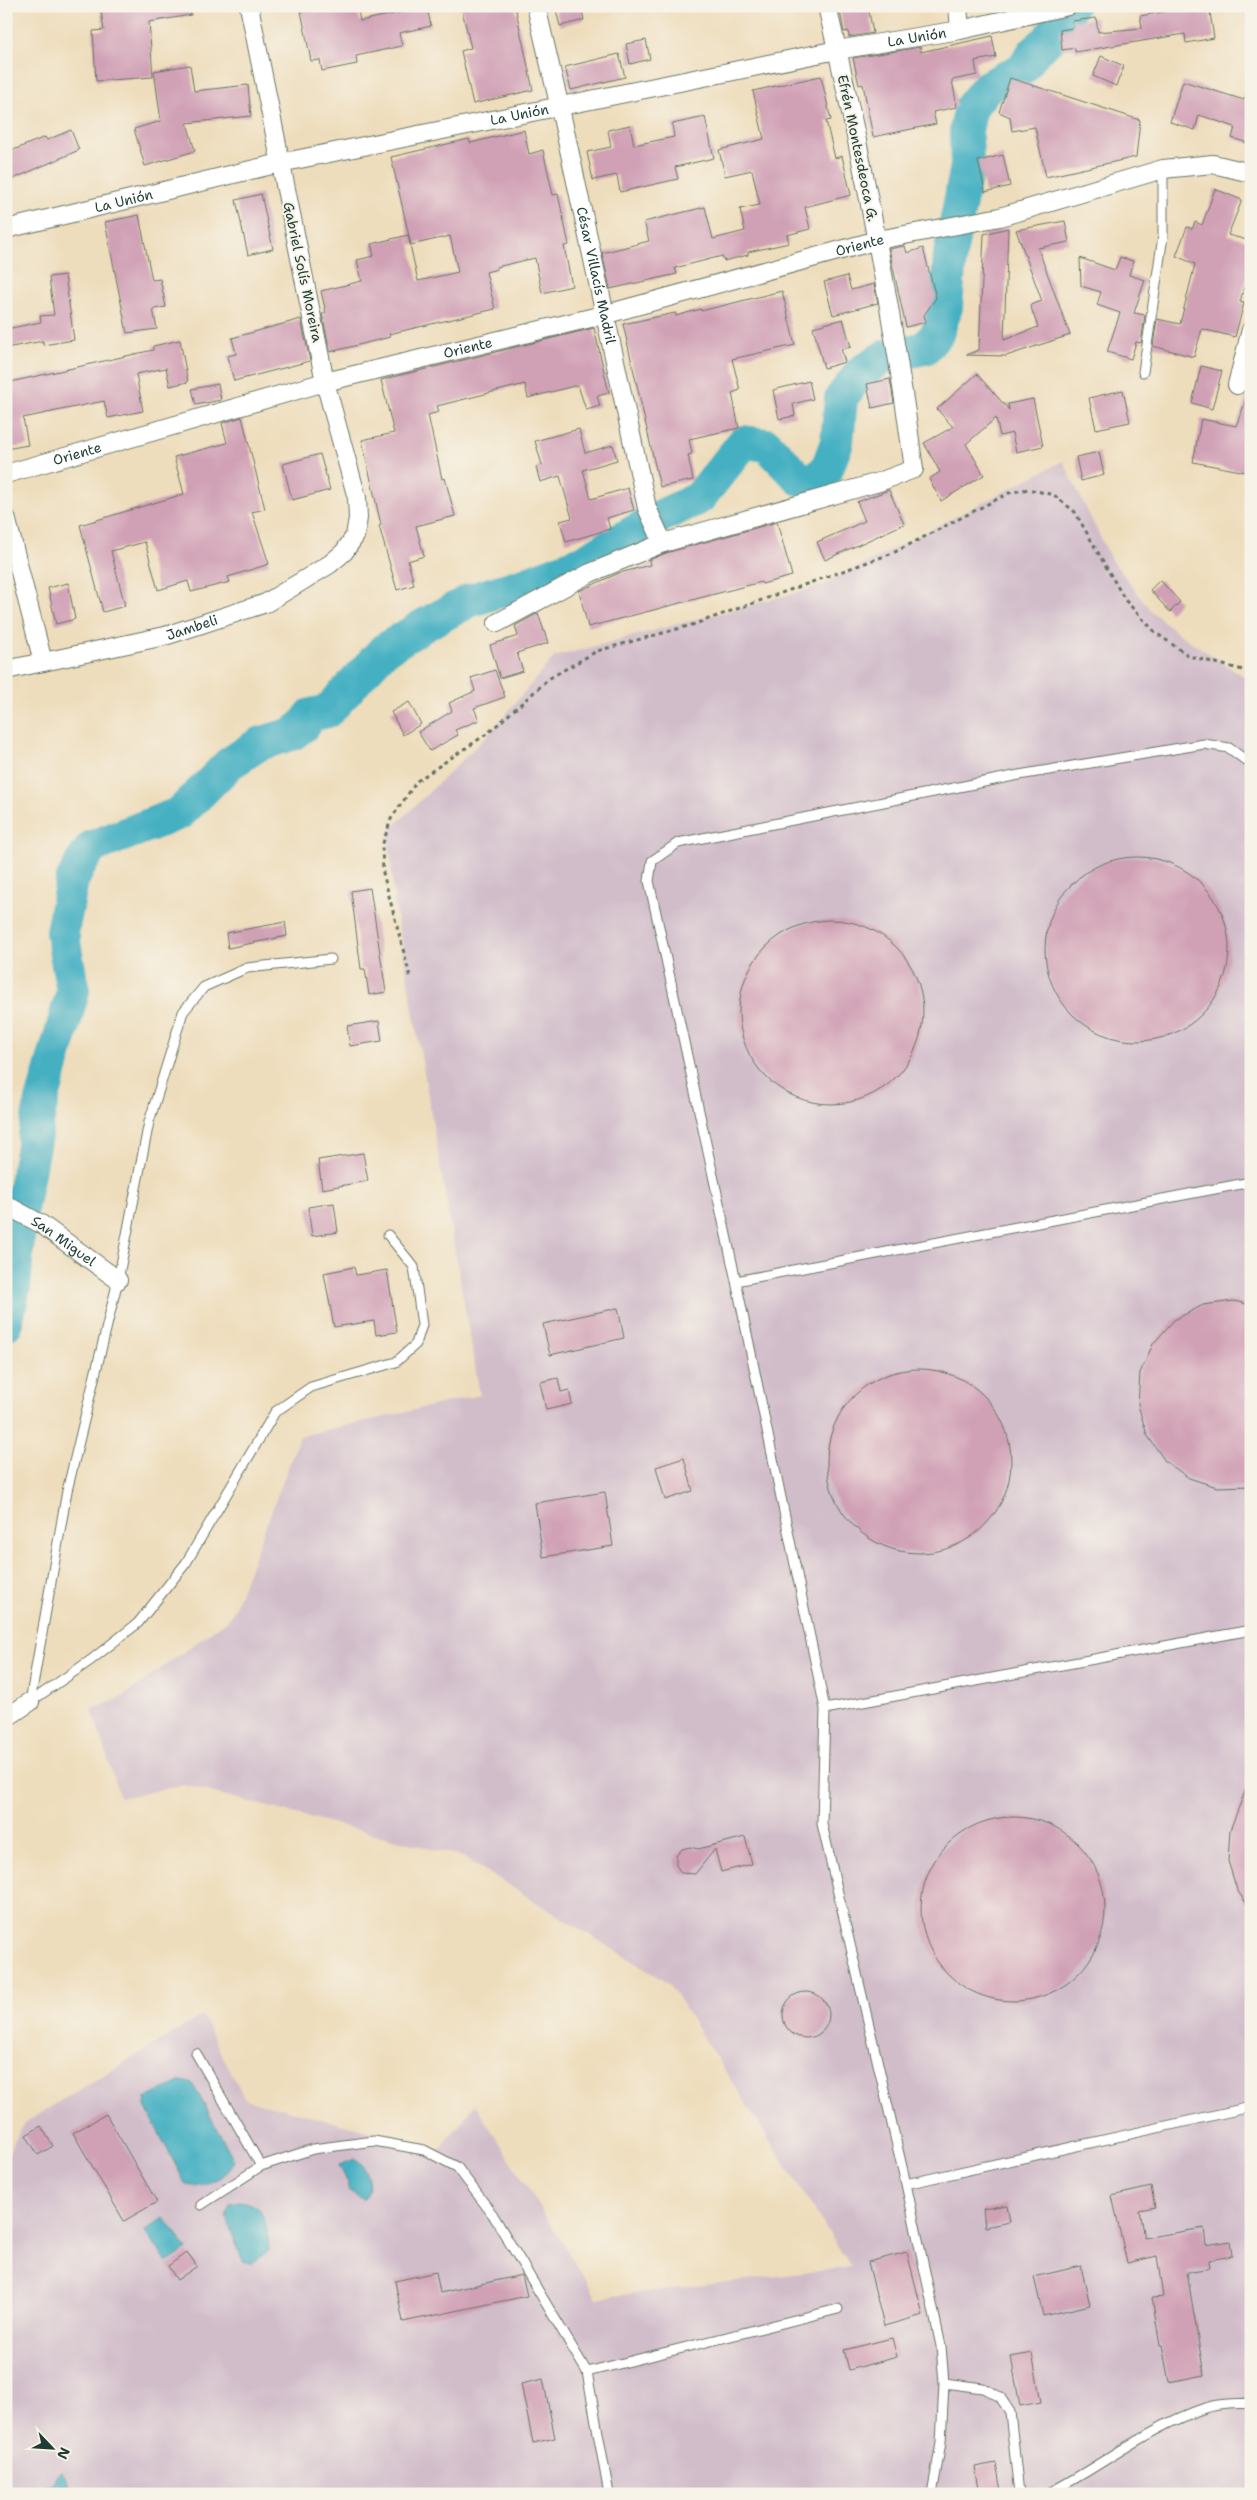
<svg xmlns="http://www.w3.org/2000/svg" width="1257" height="2500" viewBox="0 0 1257 2500" font-family="'Shantell Sans',sans-serif">
  <rect width="100%" height="100%" fill="#f7f3e8"/>
  <filter id="ink" filterUnits="userSpaceOnUse"><feTurbulence type="fractalNoise" baseFrequency=".02" numOctaves="2"/><feDisplacementMap in="SourceGraphic" scale="10" xChannelSelector="R" yChannelSelector="G"/><feConvolveMatrix kernelMatrix="1 2 1 2 8 2 1 2 1" color-interpolation-filters="sRGB"/></filter>
  <filter id="wash" filterUnits="userSpaceOnUse"><feTurbulence type="fractalNoise" baseFrequency=".0096" numOctaves="4" result="noise"/><feDisplacementMap in="SourceGraphic" scale="20" xChannelSelector="R" yChannelSelector="G"/><feGaussianBlur stdDeviation="1.12" result="paint"/><feColorMatrix in="noise" values="0 0 0 0 0 0 0 0 0 0 0 0 0 0 0 0 0 1.4 0 .05"/><feComposite in="paint" operator="in"/></filter>
  <g filter="url(#wash)">
    <rect width="100%" height="100%" fill="#eeddbc"/>
    <path fill="#d1bdca" d="M1063 461 1111 559 1152 612 1179 634 1243 676 1251 679V2494H6V2157L24 2123 202 2016 245 2099 440 2150 475 2104 597 2298 851 2267 669 1984 463 1857 184 1785 120 1798 92 1709 121 1698 231 1617 300 1436 480 1395 395 906 388 832 488 735 554 657 821 586Z"/>
    <path fill="#44b0c2" stroke="#32767b" d="M182 2081 193 2084 234 2160C229 2177 203 2189 186 2185L145 2106 146 2098Z
      M355 2159C367 2164 374 2189 364 2199L360 2198 348 2189V2183L339 2165Z
      M238 2201C245 2202 251 2203 257 2207 264 2212 272 2244 267 2252 263 2256 255 2260 250 2263L243 2261 226 2217 230 2204Z
      M164 2217 187 2249 167 2263 145 2231Z
      M62 2471 69 2485 67 2494 36 2492V2489L52 2483 57 2474Z"/>
    <g fill="none" stroke-linecap="round" stroke-linejoin="round">
      <path stroke="#44b0c2" stroke-width="34" d="M6 1324 14 1287 20 1215 40 1108 73 991 62 932 72 881 81 863 92 847 180 813 229 764 259 744 292 734 303 726 311 715 328 711 384 650 426 624 471 600 524 584 584 561 661 516 699 498 744 442 767 445 800 479 812 480 826 471 837 442 841 398 861 372 884 357 925 348 937 334 946 307 950 255 967 166 966 130 971 107 987 87 1022 69 1035 51 1048 40 1071 6"/>
    </g>
    <g id="blocks">
      <path fill="#d0a0b5" d="M100 6H190L191 15 149 22 153 77 96 81 93 31 104 30Z
        M300 6H357L360 21 427 7 431 26 399 33 402 46 356 56 357 64 322 71 320 60 311 61Z
        M461 6H515L533 90 473 104 461 51 471 48Z
        M555 6H581L584 20 560 26Z
        M839 6H868L873 33 849 37 848 31 844 32Z
        M1197 6H1209L1214 38 1186 43 1185 34 1075 52V48L1062 50 1060 30 1073 28 1072 21 1096 18 1098 32 1142 28 1140 16Z
        M992 36 996 57 975 61 977 75 952 80 957 107 933 112 936 124 873 137 863 84 859 85 853 58 920 47 921 52Z
        M646 40 650 59 630 64 626 44Z
        M619 54 625 77 571 90 565 67Z
        M1101 56 1124 66 1116 86 1093 76Z
        M190 65 194 91 248 85 251 116 187 123 195 151 145 166 134 129 161 121 154 71Z
        M821 76 831 120 826 121 835 158 842 156 851 195 805 207 810 229 787 235 789 243 748 252V255L724 261 722 256 675 268 677 274 610 289 602 253 649 241 644 222 705 207 713 239 745 231 740 209 760 205 752 170 725 176 719 150 764 139 753 91Z
        M1010 78 1140 120 1136 157 1046 177 1035 127 1012 131 1010 117 999 112Z
        M1183 81 1244 100 1248 89 1251 90V144L1232 138 1235 127 1199 115 1195 130 1170 122Z
        M705 117 714 158 675 167 678 179 620 192 617 175 593 180 587 152 611 147 608 130 630 125 634 145 674 137 672 124Z
        M71 130 79 150 6 182V153L45 137 47 140Z
        M524 130 529 154 543 150 553 195 558 194 569 245 564 246 572 286 542 293 535 258 496 267 497 269 486 272 495 309 389 334 390 337 330 352 322 314 326 313 321 291 362 281 357 260 374 256 371 244 408 235 418 281 458 272 450 236 411 245 391 157 469 139 470 143Z
        M1003 155 1010 186 985 192 978 161Z
        M1215 189 1242 200 1228 235 1251 241V263L1240 302 1244 303 1235 337 1202 329 1194 357 1153 346 1157 319 1180 324 1195 264 1176 256 1187 227 1192 229 1195 222 1202 225Z
        M261 194 273 249 248 255 236 200Z
        M139 215 152 280 160 279 166 307 153 309 157 329 127 333 105 222Z
        M1065 221 1069 242 1038 248 1070 335 1006 356 966 355 979 350 984 234 1008 228 1004 340 1038 327 1030 305 1042 301 1016 230Z
        M905 246 907 253 923 248 936 298 924 315 926 322 906 327 889 249Z
        M1120 257 1133 261 1129 275 1145 280 1134 313 1145 315 1141 343 1136 342 1131 359 1107 352 1120 313 1097 305 1101 292 1081 286 1080 258 1115 270Z
        M65 275 74 340 43 345V341L6 348V329L41 322 40 316 54 315 49 277Z
        M847 276 851 290 874 284 878 303 833 315 824 282Z
        M782 291 795 345 732 359 740 390 732 393 739 428 689 439 692 454 688 455 693 480 660 487 623 324 675 313 676 316 701 309V311Z
        M301 319 310 361 234 381 227 356 236 354 232 338Z
        M843 319 851 347 841 349 845 362 824 368 813 327Z
        M594 328 609 393 597 396 600 406 586 410 578 385 528 398 525 384 437 406 439 412 428 415 442 479 445 478 455 516 416 526 424 556 408 561 414 585 397 590 379 526 381 525 362 440 394 433 381 380Z
        M180 340 188 382 170 386 166 368 136 374 143 411 108 418 104 401 23 418 28 445 6 449V383L153 350V346Z
        M1201 366 1222 371 1212 409 1192 403Z
        M977 374 1009 410 1008 404 1033 399 1043 446 1016 452 1012 433 1000 436 996 418 966 444 984 475 941 501 929 479 940 472 924 443 953 427 937 409Z
        M890 379 894 403 872 408 867 384Z
        M809 381 813 399 793 404 795 416 779 419 773 390Z
        M218 384 221 400 196 405 192 389Z
        M1123 390 1130 422 1096 429 1089 398Z
        M1250 390 1251 473 1193 462 1201 419 1236 426Z
        M242 417 265 509 252 512 269 564 228 577 230 582 191 592 188 581 158 590 145 542 111 551 125 606 103 612 80 525 184 494 174 457 227 443 222 423Z
        M579 429 585 453 613 445 617 460 583 470 591 499 628 488 634 510 607 518 610 529 566 542 560 521 572 518 560 476 540 482 536 467 542 465 535 441Z
        M1099 452 1104 475 1081 481 1076 457Z
        M320 454 330 490 292 500 283 464Z
        M889 490 904 524 825 560 817 542 865 521 857 502Z
        M777 522 792 576 762 584 761 582 588 627 579 591 619 573 650 565 649 560 666 553Z
        M1160 580 1180 602 1170 612 1150 590Z
        M68 583 75 619 56 624 48 588Z
        M538 613 548 643 517 653 523 671 500 678 490 645 518 636 515 626Z
        M495 670 505 697 474 708 479 720 455 730 458 735 430 751 418 732 452 711 449 703 475 691 471 678Z
        M409 702 421 724 403 735 391 712Z
        M1045 949a92 92 0 1 1 184 0a92 92 0 1 1-184 0Z
        M370 888 386 992 369 995 365 969H361L351 891Z
        M739 1012a92 92 0 1 1 184 0a92 92 0 1 1-184 0Z
        M285 922 287 936 228 948 226 933Z
        M379 1021 382 1041 350 1046 347 1026Z
        M363 1153 368 1181 322 1189 318 1160Z
        M334 1203 338 1232 312 1236 308 1207Z
        M354 1267 356 1275 387 1270 397 1332 376 1335 374 1321 334 1327 324 1273Z
        M1234 1301 1251 1305V1486L1217 1487 1189 1478 1165 1461 1147 1435 1138 1405 1140 1373 1153 1344 1174 1320 1203 1305Z
        M618 1308 624 1338 550 1355 543 1324Z
        M827 1461a92 92 0 1 1 184 0a92 92 0 1 1-184 0Z
        M558 1378 561 1392 569 1390 572 1404 546 1410 540 1382Z
        M684 1458 693 1491 665 1500 656 1467Z
        M605 1492 613 1546 543 1557 535 1503Z
        M1250 1779H1251V1910L1237 1890 1228 1861 1230 1830Z
        M921 1909a92 92 0 1 1 184 0a92 92 0 1 1-184 0Z
        M745 1837 752 1864 721 1872 715 1849 695 1874 681 1873 676 1865V1856L682 1849 690 1847 698 1849Z
        M783 2015a23 23 0 1 1 46 0a23 23 0 1 1-46 0Z
        M106 2114 157 2202 124 2221 73 2133Z
        M41 2126 53 2146 38 2155 26 2135Z
        M1151 2187 1155 2207 1139 2210 1144 2238 1204 2228 1206 2245 1230 2241 1232 2256 1209 2260 1210 2268 1187 2272 1204 2375 1169 2382 1162 2345H1160L1152 2298 1163 2297 1157 2256 1127 2263 1112 2196Z
        M1007 2205 1010 2222 985 2227 983 2209Z
        M187 2252 197 2266 177 2280 168 2266Z
        M907 2252 923 2315 884 2326 868 2262Z
        M1081 2266 1090 2305 1043 2316 1034 2277Z
        M436 2272 440 2293 522 2275 527 2296 403 2322 395 2281Z
        M892 2338 897 2357 849 2370 844 2350Z
        M1032 2353 1041 2402 1020 2406 1011 2357Z
        M543 2379 555 2438 533 2443 521 2384Z
        M996 2463 1001 2491 980 2494 975 2467Z"/>
    </g>
  </g>
  <g filter="url(#ink)">
    <use href="#blocks" fill-opacity="0" stroke="#677564" stroke-width="1"/>
    <g fill="none" stroke-linecap="round" stroke-linejoin="round">
      <g stroke="#677564" stroke-width="11">
        <path id="service" d="M1143 372 1163 236V169
          M1251 764 1229 748 1204 744 1019 775 678 843 652 861 649 881 736 1281 825 1709 822 1824 906 2184 1251 2107
          M736 1281 1251 1182
          M30 1702 67 1491 118 1280 149 1122 183 1012 204 987 247 968 331 959
          M30 1702 91 1660 138 1623 186 1563 275 1412 311 1387 396 1362 416 1344 422 1325 414 1267 388 1235
          M825 1709 1251 1630
          M196 2053 261 2166
          M906 2184 941 2346 944 2383 941 2443 932 2494
          M201 2205 261 2166 313 2149 374 2141 424 2150 457 2167 493 2215 587 2372 609 2494
          M587 2372 838 2309
          M944 2383 983 2388 1000 2397 1010 2412 1019 2494
          M1047 2494C1100 2467 1148 2427 1205 2408 1218 2403 1236 2404 1251 2403"/>
      </g>
      <g stroke="#677564" stroke-width="20">
        <g id="minor">
          <path id="s1" d="M536 6 560 108 647 508 663 543"/>
          <path d="M958 6 960 30"/>
          <path id="s2" d="M6 229 280 163 837 50 960 30 1068 6"/>
          <path d="M1237 385 1251 330"/>
          <path id="s3" d="M6 474 325 382 603 315 878 240 1000 217 1163 169 1213 164 1251 173"/>
          <path d="M6 517 43 662"/>
          <path d="M497 623 590 573 663 543 879 482 914 469C893 313 863 159 827 6"/>
          <path id="s4" d="M6 670 165 636 266 603 330 564 344 552 355 536 358 518 357 498 325 382 249 6"/>
          <path id="s5" d="M6 1205 41 1224 118 1280"/>
          <path d="M6 1718 30 1702"/>
        </g>
      </g>
      <path stroke="#677564" stroke-width="3" stroke-dasharray="4 4" stroke-linecap="butt" d="M410 976 383 873 382 846 391 819 417 781 488 733 550 678 597 651 692 625 893 553 1009 493 1028 489 1054 495 1075 512 1125 600 1156 633 1189 656 1251 672"/>
      <use href="#service" stroke="#fff" stroke-width="9"/>
      <use href="#minor" stroke="#fff" stroke-width="18"/>
    </g>
  </g>
  <g text-anchor="middle" stroke-width="4" stroke-linejoin="round" paint-order="stroke">
    <g font-size="14" fill="#1f3d34" stroke="#f7f3e8">
      <text dy="5" stroke="none"><textPath href="#s2" startOffset="931">La Unión</textPath></text>
      <text dy="5" stroke="none"><textPath href="#s2" startOffset="526">La Unión</textPath></text>
      <text transform="translate(858 148) rotate(78)" y="5">Efrén Montesdeoca G.</text>
      <text dy="5" stroke="none"><textPath href="#s2" startOffset="121">La Unión</textPath></text>
      <text dy="5" stroke="none"><textPath href="#s3" startOffset="884">Oriente</textPath></text>
      <text transform="translate(303 272) rotate(78)" y="5">Gabriel Solís Moreira</text>
      <text dy="5" stroke="none"><textPath href="#s1" startOffset="276">César Villacís Madril</textPath></text>
      <text dy="5" stroke="none"><textPath href="#s3" startOffset="479">Oriente</textPath></text>
      <text dy="5" stroke="none"><textPath href="#s3" startOffset="74">Oriente</textPath></text>
      <text dy="5" stroke="none"><textPath href="#s4" startOffset="191">Jambeli</textPath></text>
      <text dy="5" stroke="none"><textPath href="#s5" startOffset="68">San Miguel</textPath></text>
    </g>
  </g>
  <rect width="1257" height="2500" fill="none" stroke="#f7f3e8" stroke-width="25"/>
  <g transform="translate(52 2448) rotate(115)" stroke="#f7f3e8" stroke-width="4" paint-order="stroke">
  <path d="M0-4L9 19L0 12L-9 19Z" fill="#1f3d34"/>
  <text y="-8" font-size="14" font-weight="bold" text-anchor="middle" fill="#1f3d34">N</text>
  </g>
</svg>
